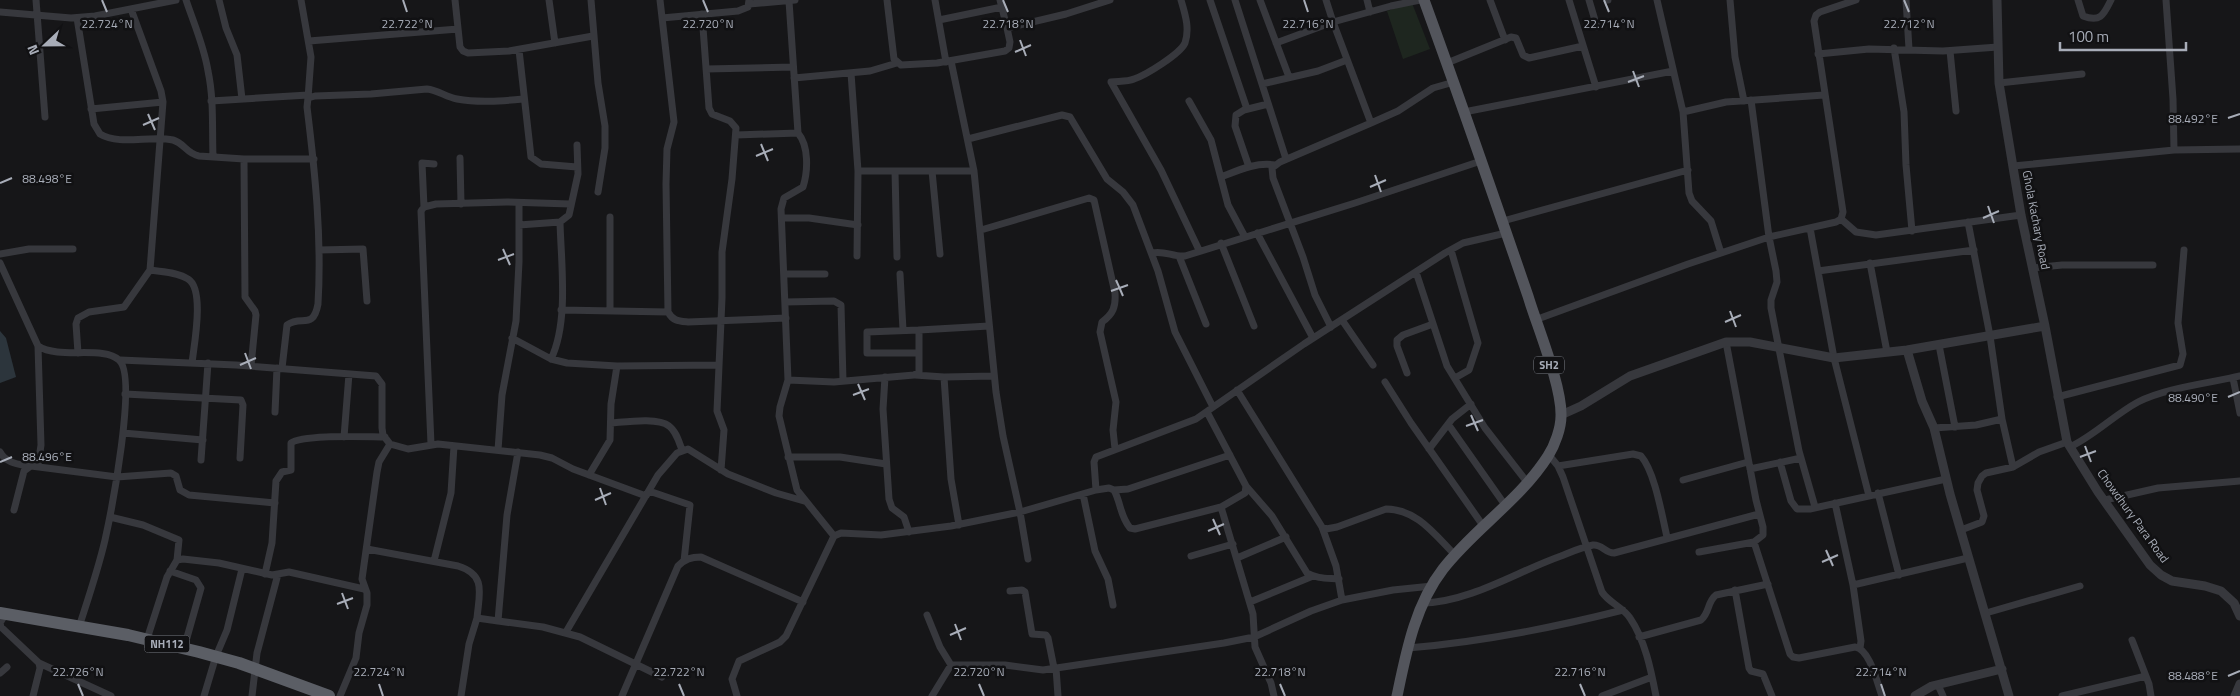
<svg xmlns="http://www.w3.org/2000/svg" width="2240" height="696" viewBox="0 0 2240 696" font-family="'Titillium Web',sans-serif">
  <rect width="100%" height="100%" fill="#161618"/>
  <path fill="#1e261f" d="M1412 3 1430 49 1403 59 1387 11Z"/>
  <path fill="#2c353c" d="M0 331 6 338 16 377 0 383Z"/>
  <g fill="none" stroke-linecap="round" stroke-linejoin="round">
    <path stroke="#37383d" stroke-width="7" d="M36 0 45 117
      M186 0C194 24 204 46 208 71 214 99 212 128 213 157
      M219 0 226 28 237 55 242 99
      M301 0 311 57 308 98
      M455 0 460 47 463 51 468 53 509 51 593 36
      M549 0 555 43
      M591 0 598 83 605 126V148L598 192
      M660 0 674 122 667 149 666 184 668 312C673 321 678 321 688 322L786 318
      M887 0 894 59 901 65 937 63 1005 51 1009 48 1010 42 1007 28
      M935 0 946 62
      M1000 0 1007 28 1066 14 1110 0
      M1181 0C1185 14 1190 28 1185 43 1180 54 1146 75 1134 79 1127 82 1118 81 1111 82L1161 170 1199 250
      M1210 0 1247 109
      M1235 0 1286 159
      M1260 0 1289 77
      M1367 0 1370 12
      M1490 0 1505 40
      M1569 0 1596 87
      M1589 0 1597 27
      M1607 0H1608
      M1657 0 1683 112 1689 193 1692 201 1711 221 1721 253
      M1730 0 1735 57 1744 101
      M1906 0 1909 49
      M2078 0 2083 16C2101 23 2104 14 2111 0
      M2166 0 2173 99 2174 150
      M789 1 798 133
      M749 4 795 0
      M131 9 161 91 163 102 150 270
      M0 12 71 18 95 16 176 0
      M702 14 709 108 712 114 730 121 736 128 732 179 722 252V298L717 411 724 430 721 470
      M77 18 94 124 100 134C120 146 150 135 173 140 184 143 187 154 199 156L244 159H314
      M662 18 738 11 748 7 749 0
      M939 20 1002 7
      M309 41 458 29
      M1276 43 1333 22 1326 0
      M1894 48 1904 112 1906 165 1912 231
      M519 50 531 157 541 164 577 167
      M1950 51 1956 111
      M1818 54 1869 49 1943 51 1998 47
      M951 61 974 171 996 392 1003 436 1020 512 1028 559
      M1447 63 1511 37 1516 38 1523 55 1529 58 1583 46
      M706 69 793 67
      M851 73 858 171 857 256
      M794 78 870 71 897 63
      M1999 83 2082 74
      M1262 84 1318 71 1347 60
      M1751 100 1769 237 1776 271 1777 282 1771 300V308L1799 451 1815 507
      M211 101 308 95
      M1189 101 1211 140 1228 205 1245 237
      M91 109 163 102
      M1464 112 1673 71
      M1683 112 1726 102 1824 95
      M1371 123 1333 22 1391 6 1420 0
      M736 135 798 133C809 146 808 171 803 187L784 198 781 209 788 380 780 407 779 416 797 490 834 536
      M968 139 1062 115 1070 117 1107 179 1123 192 1133 205 1158 271 1175 332 1213 407
      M460 158 461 204
      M244 159 245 297 255 311 256 315 251 366
      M2013 166 2174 150 2240 149
      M1249 167 1235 126 1236 115 1244 110 1268 104
      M858 171H974
      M895 171 897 257
      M932 171 940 254
      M1221 177C1239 170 1256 162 1275 165
      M424 207 422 163 434 164
      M782 218H809L858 225
      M1841 219 1856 232 1876 235 2021 215
      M1503 221 1688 170
      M1968 222 1990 336 2002 419 2013 467
      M519 225 560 222 569 215 578 174 577 145
      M1810 228 1834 358 1869 496
      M981 230 1089 198 1094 200 1115 293C1116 307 1113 314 1102 322L1100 332 1116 402 1113 430 1115 449
      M1257 233 1313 338
      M1221 243 1254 326
      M319 250 363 249 367 301
      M1451 250 1478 343 1469 370 1455 378
      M1152 253C1164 250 1173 257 1185 256L1355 203 1481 161
      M0 254 29 249H73
      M1179 256 1206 324
      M0 263 38 346C60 360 103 345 119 360 138 376 111 513 105 540 98 570 88 599 79 627
      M1870 263 1887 352
      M2032 268 2062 265H2153
      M1818 271 1974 250
      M1416 272 1447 366 1485 428 1527 482
      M784 274H825
      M900 274 903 330
      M785 302 834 301 841 305 843 381
      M561 310 668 312
      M610 311V217
      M1342 320 1373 365
      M1535 320 1688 264 1769 237 1836 222 1841 219 1843 212 1814 21 1816 15 1820 12 1856 0
      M1331 327 1315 295 1303 257 1273 178 1272 168 1280 162 1371 123 1398 111 1433 88 1454 82
      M512 338 551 359 567 363 617 366 718 365
      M1939 345 1955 427
      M78 353 76 324 78 318 89 312 124 307 150 270C162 272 178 272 188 279 205 289 194 345 192 363
      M918 353H867V332L919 330
      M551 359C569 322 561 262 560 222
      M120 360 236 365 376 376 382 384V428L383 435 390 444 408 449 438 444 540 455 552 458 573 469 646 496 649 491 690 505 684 561
      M282 368 287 325C301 314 313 331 318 304 322 238 315 172 307 107L308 98 315 96 371 94 427 89C438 90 446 97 457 99 479 103 501 101 524 99
      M1407 373 1397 346V340L1403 335 1433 324
      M915 375 944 377 994 376
      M885 377 883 409 889 499 892 508 904 517 909 532
      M944 377 951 479 959 525
      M2233 378 2240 413
      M788 380 834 382 914 375 919 372V330L989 326
      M1385 382 1411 423 1484 527
      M1237 390 1322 527 1326 529 1337 527 1386 509C1417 509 1435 535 1455 555
      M125 394 241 400 243 405 240 458
      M2057 397 2180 365 2183 354 2178 323 2184 250
      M275 412 277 368
      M1207 412 1246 486 1245 493 1221 507
      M611 423C625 422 658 417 669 426 676 431 679 442 682 450
      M1448 424 1505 505
      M1934 428 1976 425 2002 419
      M123 433 203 440
      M344 437 349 374
      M431 444 421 211 424 207 436 204 507 202 570 204
      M2070 447C2095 435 2114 415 2138 402 2165 388 2210 383 2240 376
      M1429 449 1452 419 1471 404
      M498 450 502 395 516 321 519 262V203
      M0 452C6 463 17 464 28 466
      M1549 455 1558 466 1563 477 1602 592C1609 603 1623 607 1630 618 1645 640 1651 670 1656 696
      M788 457H840L886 464
      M201 460 208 363
      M1780 462 1791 501 1797 509H1810L1946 479
      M38 466 41 445 38 346
      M1558 466 1633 454 1641 456C1655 472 1662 516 1667 537
      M1750 469 1801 458
      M589 475 610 440 611 404 617 366
      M1683 480 1748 462
      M1246 486 1272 516 1307 573C1317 579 1327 578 1339 579
      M1096 490 1109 488 1114 490C1121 503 1120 516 1130 528L1135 529 1221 507 1253 614 1255 647 1271 683 1274 696
      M1114 490 1128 489 1230 455
      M1878 493 1899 575
      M1083 494 1095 551 1108 579 1113 605
      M2105 500 2158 488 2240 481
      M1835 503 1853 585 1861 641 1860 648
      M14 510 24 471 31 466 117 477 171 473 176 476 180 490 189 495 275 503
      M110 517 143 525 179 540 177 560
      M1322 527 1336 566 1342 600
      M1961 530 1982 522 1984 516 1977 490 1978 483 1982 476 1986 473 2013 467 2039 452 2067 442
      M1754 542 1790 654 1793 657 1799 658 1855 647C1870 649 1877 683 1882 696
      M367 549 458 566C487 575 479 594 477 618
      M1699 552 1754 542 1763 535V527L1756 500 1726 342
      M1191 556 1233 544
      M1237 558 1286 537
      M434 561 451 493 454 446
      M170 571 196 580 201 588 184 648
      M265 574 272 543 276 481 282 472 291 470V443C303 434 367 437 385 437
      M1853 585 1968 558
      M1735 590 1749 668 1751 671 1763 674 1772 696
      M1010 591 1022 590 1025 592 1032 634 1046 635 1048 638 1054 668
      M1250 602 1313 576
      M1424 603C1472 601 1516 572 1561 556 1571 552 1582 547 1593 545 1602 544 1605 553 1614 553L1759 514
      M1986 613 2080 586
      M5 615 0 623 1 627 39 663 40 668 33 696
      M927 615 940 647 951 665 932 696
      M498 621 543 627 580 637 662 677
      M566 632 658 475 677 453 688 449 728 474 776 493 804 501
      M1639 637 1701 620C1710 612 1707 602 1716 595L1768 584
      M147 639 167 577 177 560 183 559 219 563 272 575 289 572 364 589
      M2132 640 2149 684 2151 696
      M1408 648C1481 642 1552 628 1623 610
      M39 663 111 696
      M951 665H1005L1043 670 1224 643 1254 637 1311 611 1342 600 1393 590 1432 586
      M1056 668 1058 696
      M0 673 7 667
      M1938 685 1943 696
      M204 696 216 656 227 630 242 569
      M252 696 257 653 278 574
      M340 696 356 658 359 633 367 605V593L362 579 377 472 379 462 390 444
      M461 696 469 644 477 618 498 621 507 515 518 452
      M622 696 678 566C685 559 691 557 701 557L803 602
      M737 696 732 679 739 661 780 642 786 636 834 536 841 533 881 535 951 526 1020 512 1096 490 1094 462 1096 457 1196 419 1304 344 1445 253 1463 243 1506 233
      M1602 696 1652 677
      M2062 696 2146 676"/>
    <path stroke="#37383d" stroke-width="9" d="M1997 0 1999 83 2021 215 2045 326 2067 442 2098 492 2150 565 2161 575 2172 581 2205 586 2221 591 2234 603 2240 616
      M1907 350 1922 401 1934 428 1950 494 2009 696
      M1561 415 1581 406 1630 376 1726 342H1750L1834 358 1907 350 2045 326
      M1915 696 1932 686 2002 669
      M2235 696 2240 684"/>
    <path stroke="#53555c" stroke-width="11" d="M1397 696C1406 653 1415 605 1443 569 1474 529 1520 500 1548 456 1555 445 1561 428 1561 416 1562 386 1537 326 1528 296 1494 197 1460 99 1424 0"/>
    <path stroke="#5b5e65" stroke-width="12" d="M0 613 128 635 199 652 239 663 329 696"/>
  </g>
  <path fill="none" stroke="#a8adb8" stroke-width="2" d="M102 0 107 12M403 0 407 12M703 0 708 12M1003 0 1008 12M1304 0 1308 12M1604 0 1609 12M1904 0 1909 12M1020 40 1026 56M1015 52 1031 45M1633 71 1639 87M1628 82 1644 76M148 114 155 130M2228 118 2240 114M143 125 159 118M761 144 768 161M756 156 773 149M1375 175 1381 192M0 183 12 178M1370 187 1386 180M1988 206 1994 223M1983 218 1999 211M503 249 510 265M498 260 514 254M1116 280 1123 296M1111 291 1128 285M1730 311 1736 327M1725 322 1741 315M245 353 251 369M240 365 256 358M858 384 865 400M853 395 869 389M2228 397 2240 392M1471 415 1478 431M1466 426 1483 420M2085 446 2091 462M2080 457 2096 451M0 462 12 457M600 488 606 505M595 500 611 493M1213 519 1220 535M1208 531 1224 524M1826 550 1833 566M1822 562 1838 555M342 593 348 609M337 604 353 598M955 624 961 640M950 635 966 628M2228 676 2240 671M78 684 83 696M379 684 383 696M679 684 684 696M979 684 984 696M1280 684 1285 696M1580 684 1585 696M1881 684 1885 696"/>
  <g text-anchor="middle" stroke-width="5" stroke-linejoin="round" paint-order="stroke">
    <g fill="#111113" stroke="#7b7e86" stroke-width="1">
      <rect x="1534" y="356.5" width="30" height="17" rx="4"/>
      <rect x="144.5" y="635.5" width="45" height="17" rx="4"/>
    </g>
    <g font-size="11" font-weight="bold" fill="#a8adb8">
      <text x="1549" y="369">SH2</text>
      <text x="167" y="648">NH112</text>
    </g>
    <g font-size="12" fill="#a8adb8" stroke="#111113">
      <text transform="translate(2036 220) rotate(79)" y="4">Ghola Kachary Road</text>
      <text transform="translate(2133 516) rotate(54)" y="4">Chowdhury Para Road</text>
    </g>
  </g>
  <g font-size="12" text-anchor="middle" fill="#a8adb8" stroke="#111113" stroke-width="5" stroke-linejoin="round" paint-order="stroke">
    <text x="107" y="28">22.724°N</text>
    <text x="407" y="28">22.722°N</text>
    <text x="708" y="28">22.720°N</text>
    <text x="1008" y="28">22.718°N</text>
    <text x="1308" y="28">22.716°N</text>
    <text x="1609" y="28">22.714°N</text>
    <text x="1909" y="28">22.712°N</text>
    <text x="2193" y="123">88.492°E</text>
    <text x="47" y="183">88.498°E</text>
    <text x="2193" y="402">88.490°E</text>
    <text x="47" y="461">88.496°E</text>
    <text x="78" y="676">22.726°N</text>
    <text x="379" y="676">22.724°N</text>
    <text x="679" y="676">22.722°N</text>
    <text x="979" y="676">22.720°N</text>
    <text x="1280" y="676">22.718°N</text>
    <text x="1580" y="676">22.716°N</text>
    <text x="1881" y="676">22.714°N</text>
    <text x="2193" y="680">88.488°E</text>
  </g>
  <g transform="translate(45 45) rotate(248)" stroke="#111113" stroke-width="4" paint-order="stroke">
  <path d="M0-4L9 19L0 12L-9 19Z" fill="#a8adb8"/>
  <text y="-8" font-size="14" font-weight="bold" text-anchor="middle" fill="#a8adb8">N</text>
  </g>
  <path d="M2060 42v8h126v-8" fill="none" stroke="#a8adb8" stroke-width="2.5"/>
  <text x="2068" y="42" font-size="15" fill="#a8adb8" stroke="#111113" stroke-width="4" paint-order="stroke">100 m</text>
</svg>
